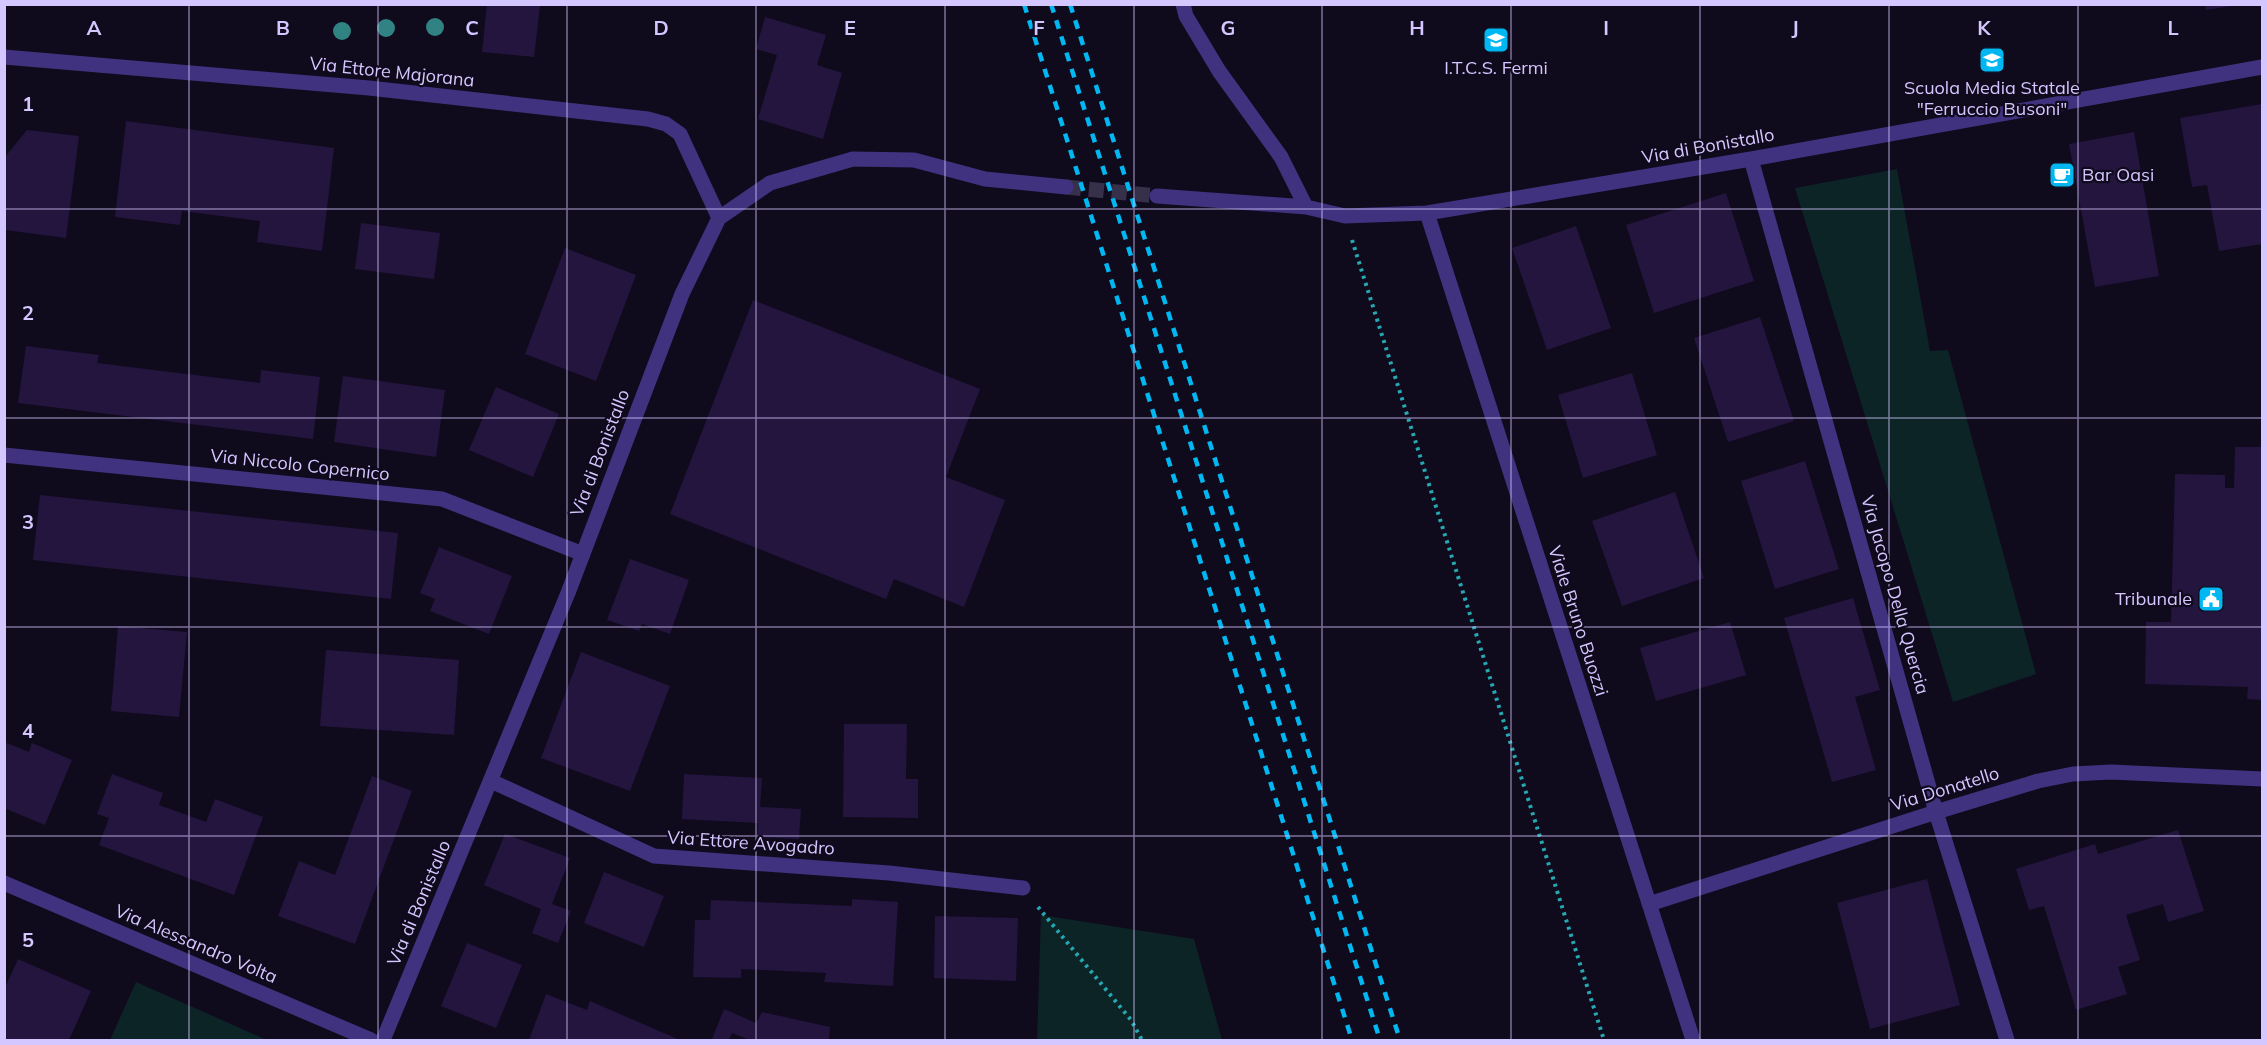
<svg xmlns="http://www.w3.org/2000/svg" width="2267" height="1045" viewBox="0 0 2267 1045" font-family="Mulish,sans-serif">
  <rect width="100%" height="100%" fill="#100a1d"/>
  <path fill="#0d2427" d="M1897 169 1930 351 1948 350 2036 674 1953 702 1795 188Z
    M1041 915 1194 939 1222 1040H1037Z
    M136 982 267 1040H110Z"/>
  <path fill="#23153e" d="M487 4 540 6 534 57 482 52Z
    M2205 4H2232V6L2206 10Z
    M765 17 826 35 817 65 842 73 823 139 758 119 777 55 756 49Z
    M2262 104V244L2219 251 2207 185 2192 187 2180 118Z
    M126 121 334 148 322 251 257 242 260 221 182 211 180 225 115 217Z
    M27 130 79 136 66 238 5 230V157Z
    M2134 132 2159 276 2095 287 2069 144Z
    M1726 193 1754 281 1654 313 1626 225Z
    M361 223 440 233 434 279 355 269Z
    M1576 226 1611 328 1547 350 1512 248Z
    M565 248 636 275 596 381 525 354Z
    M753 300 980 389 946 477 1005 500 964 607 894 579 886 599 670 514Z
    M1760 317 1794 421 1728 442 1694 338Z
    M26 346 99 355 97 363 260 383 261 370 320 377 313 439 18 403Z
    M1632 373 1657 455 1583 478 1558 395Z
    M343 376 445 390 436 457 334 442Z
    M496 387 559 414 533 477 469 450Z
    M2235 447H2262V700L2247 699 2248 687 2145 684 2146 622H2171L2175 474 2225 475V488H2234Z
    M1805 461 1839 569 1775 589 1741 481Z
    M1675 492 1704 578 1622 606 1592 521Z
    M40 495 398 533 391 599 33 560Z
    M439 547 512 576 489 634 430 611 435 599 420 593Z
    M630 559 689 580 670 634 642 624 639 631 607 620Z
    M1853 598 1880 690 1855 697 1876 770 1832 782 1784 618Z
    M1730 622 1746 675 1656 701 1640 648Z
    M118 626 187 632 179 717 111 711Z
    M326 650 459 660 454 735 320 726Z
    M581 652 670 686 630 791 541 758Z
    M844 724H907L906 779H918V818L843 817Z
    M7 743 29 752 32 743 72 760 45 825 4 808V748Z
    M112 774 163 793 159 805 206 822 215 799 263 817 234 895 99 845 109 818 97 814Z
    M684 774 762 778 760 807 801 809 799 839 757 837 758 823 682 819Z
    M372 776 412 791 355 944 278 916 299 861 335 875Z
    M2178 830 2204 911 2168 922 2163 904 2126 915 2140 960 2118 967 2127 994 2076 1010 2044 906 2029 910 2016 869 2095 844 2098 854Z
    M505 834 570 858 552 904 571 911 558 943 532 933 541 909 484 885Z
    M604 872 664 896 644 947 584 923Z
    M1927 879 1960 1005 1870 1029 1837 903Z
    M852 899 898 902 893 986 824 982 826 973 763 970 741 969V978L693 977 695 920H710L711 900 852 906Z
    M935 916 1018 918 1016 981 934 978Z
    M467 943 522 965 496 1028 441 1006Z
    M18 959 91 991 69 1040H4V990Z
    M546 994 587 1010 590 1001 680 1040H529Z
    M724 1009 756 1023 762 1012 830 1027 829 1040H750L732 1033 729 1040H715L712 1039Z"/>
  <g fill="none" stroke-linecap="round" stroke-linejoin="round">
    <path stroke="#37304a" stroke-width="15" stroke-dasharray="15 8" stroke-linecap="butt" d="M1066 187 1157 196"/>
    <path stroke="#26a8b3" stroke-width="4" stroke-dasharray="3 4.5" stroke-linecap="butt" d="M1352 240 1604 1040
      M1038 907 1131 1020 1142 1040"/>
    <path stroke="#40327e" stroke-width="15" d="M1183 4 1186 16 1219 71 1281 157 1306 207
      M4 57 369 88 648 119 666 124 680 134 719 218
      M1751 159 1936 812 2007 1040
      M1157 196 1306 207 1345 216 1427 213 1751 159 2262 67
      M1427 213 1693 1040
      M4 455 442 499 583 554
      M491 781 654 856 889 873 1023 888
      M4 883 371 1040
      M1649 904 1936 812 2038 781 2073 774 2111 772 2262 779
      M383 1040 568 593 682 294 719 218 770 183 853 159 914 160 985 179 1066 187"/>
    <path stroke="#00b7f1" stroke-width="4.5" stroke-dasharray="9 8" stroke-linecap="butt" d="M1024 4 1352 1040
      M1051 4 1380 1040
      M1070 4 1400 1040"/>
  </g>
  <g fill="#318282">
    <circle cx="435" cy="27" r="9"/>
    <circle cx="386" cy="28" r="9"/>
    <circle cx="342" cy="31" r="9"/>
  </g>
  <path fill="none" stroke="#d4c6ff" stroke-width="1.5" stroke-opacity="0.55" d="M189 4V1040M378 4V1040M567 4V1040M756 4V1040M945 4V1040M1134 4V1040M1322 4V1040M1511 4V1040M1700 4V1040M1889 4V1040M2078 4V1040M4 209H2262M4 418H2262M4 627H2262M4 836H2262"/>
  <defs>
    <g id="school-square" transform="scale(1.35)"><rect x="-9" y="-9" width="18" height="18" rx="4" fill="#00b7f1" stroke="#100a1d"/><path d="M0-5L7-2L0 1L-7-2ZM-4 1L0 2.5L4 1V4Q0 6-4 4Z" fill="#fff"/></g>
    <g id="cafe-square" transform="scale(1.35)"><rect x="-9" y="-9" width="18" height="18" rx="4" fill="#00b7f1" stroke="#100a1d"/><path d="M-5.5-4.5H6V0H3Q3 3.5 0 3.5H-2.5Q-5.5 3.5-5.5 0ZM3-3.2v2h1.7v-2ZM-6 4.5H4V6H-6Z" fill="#fff"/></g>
    <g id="civic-square" transform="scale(1.35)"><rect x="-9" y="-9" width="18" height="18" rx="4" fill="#00b7f1" stroke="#100a1d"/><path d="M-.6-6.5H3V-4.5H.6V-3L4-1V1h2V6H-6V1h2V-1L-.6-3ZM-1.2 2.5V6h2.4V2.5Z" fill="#fff"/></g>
  </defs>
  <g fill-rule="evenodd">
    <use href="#school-square" x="1496" y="40"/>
    <use href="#school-square" x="1992" y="60"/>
    <use href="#cafe-square" x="2062" y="175"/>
    <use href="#civic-square" x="2211" y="599"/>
  </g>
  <g text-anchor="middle" stroke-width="4.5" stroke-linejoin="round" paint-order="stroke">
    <g font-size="18" fill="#d4c6ff" stroke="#100a1d">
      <text x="1496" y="74">I.T.C.S. Fermi</text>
      <text x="1992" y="94">Scuola Media Statale<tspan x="1992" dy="21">"Ferruccio Busoni"</tspan></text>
      <text x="2082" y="181" text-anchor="start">Bar Oasi</text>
      <text x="2192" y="605" text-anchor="end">Tribunale</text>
    </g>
    <g font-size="18" fill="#d4c6ff" stroke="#100a1d">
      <text transform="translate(392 72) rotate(6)" y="6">Via Ettore Majorana</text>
      <text transform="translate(1708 146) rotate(-10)" y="6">Via di Bonistallo</text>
      <text transform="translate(600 453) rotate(-69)" y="6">Via di Bonistallo</text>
      <text transform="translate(300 465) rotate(6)" y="6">Via Niccolo Copernico</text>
      <text transform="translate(1895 595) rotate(74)" y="6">Via Jacopo Della Quercia</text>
      <text transform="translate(1578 621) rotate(72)" y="6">Viale Bruno Buozzi</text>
      <text transform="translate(1945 789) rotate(-17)" y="6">Via Donatello</text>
      <text transform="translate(751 843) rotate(4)" y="6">Via Ettore Avogadro</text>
      <text transform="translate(419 903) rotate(-67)" y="6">Via di Bonistallo</text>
      <text transform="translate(196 944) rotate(23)" y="6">Via Alessandro Volta</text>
    </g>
  </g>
  <g font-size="20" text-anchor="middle" font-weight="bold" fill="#d4c6ff" stroke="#100a1d" stroke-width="4.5" stroke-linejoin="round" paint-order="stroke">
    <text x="94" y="35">A</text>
    <text x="283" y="35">B</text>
    <text x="472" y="35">C</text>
    <text x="661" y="35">D</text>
    <text x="850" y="35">E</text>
    <text x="1039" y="35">F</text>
    <text x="1228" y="35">G</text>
    <text x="1417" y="35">H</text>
    <text x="1606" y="35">I</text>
    <text x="1795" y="35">J</text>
    <text x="1984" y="35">K</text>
    <text x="2173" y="35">L</text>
    <text x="28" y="111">1</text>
    <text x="28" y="320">2</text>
    <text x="28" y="529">3</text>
    <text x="28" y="738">4</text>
    <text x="28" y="947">5</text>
  </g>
  <rect width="2267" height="1045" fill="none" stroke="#d4c6ff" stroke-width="12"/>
</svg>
